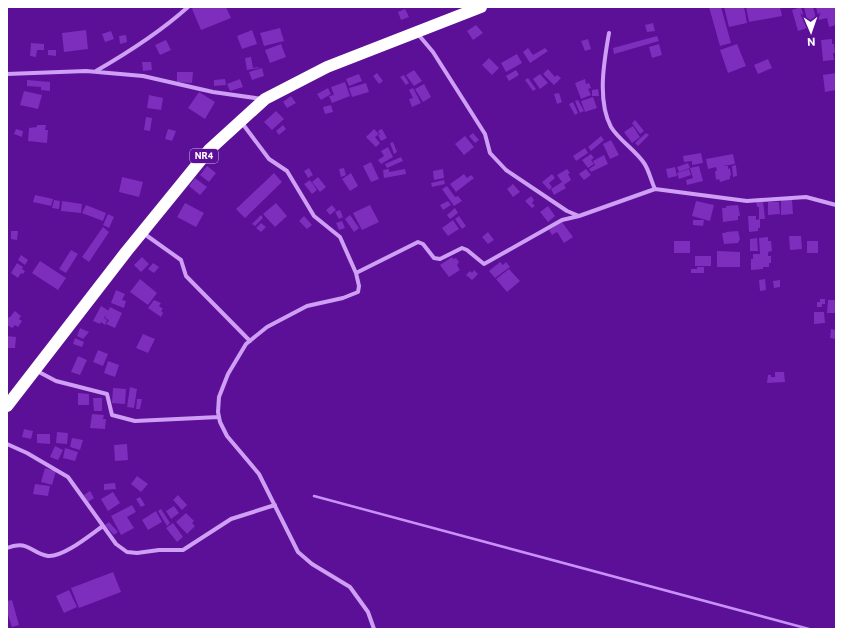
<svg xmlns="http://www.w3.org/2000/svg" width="843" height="636" viewBox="0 0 843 636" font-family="Commissioner,sans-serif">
  <rect width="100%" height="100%" fill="#5c0f97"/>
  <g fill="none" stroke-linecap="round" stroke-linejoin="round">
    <path stroke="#c890f8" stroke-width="2.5" d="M314 496 809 629"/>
  </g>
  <path fill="#7d2ebd" d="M194 7H226L231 18 201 30 192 9Z
    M709 7H721L731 43 720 46Z
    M724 7H744L747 23 729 27Z
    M746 7H780L782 16 749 22Z
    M801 7 807 28 798 31 792 10Z
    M804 7H813L817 22 808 24Z
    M816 7H836V25L829 27 827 18 819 20Z
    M405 9 409 17 401 20 398 12Z
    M653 23 655 31 647 32 645 25Z
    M476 25 483 33 473 40 467 31Z
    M280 28 284 41 264 46 260 33Z
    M86 30 88 49 64 52 62 33Z
    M252 30 257 44 242 49 237 36Z
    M111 31 114 39 105 42 102 34Z
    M126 35 127 42 120 44 119 36Z
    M657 36 659 41 614 54 613 48Z
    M588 39 591 49 585 51 581 41Z
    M832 39V44H834L835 53H833L834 60 823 61 821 40Z
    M166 40 171 50 160 55 155 45Z
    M31 43 44 44V50H37L36 57 30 56Z
    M281 44 286 57 270 63 265 50Z
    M659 44 662 55 652 58 649 47Z
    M737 44 746 66 728 73 720 50Z
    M528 48 533 55 545 48 548 51 530 63 523 52Z
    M48 50H56V56L48 55Z
    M517 54 522 63 506 72 501 63Z
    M251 57 253 68 258 67 259 68 247 70 245 58Z
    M489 58 499 68 492 75 482 65Z
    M768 59 772 68 758 74 754 65Z
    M142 62H151L152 70 143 71Z
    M262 68 264 76 252 80 249 72Z
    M548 69 555 77 557 75 561 78 554 85 543 74Z
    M414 70 422 81 414 86 406 75Z
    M516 70 519 75 509 81 506 76Z
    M177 72H193L192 83 177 82Z
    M377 73 383 81 379 84 373 76Z
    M836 73V90L825 92 823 75Z
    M359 74 362 81 349 86 346 79Z
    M540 74 548 83 540 89 533 79Z
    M404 75 409 83 406 85 400 77Z
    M528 78 536 89 533 91 525 80Z
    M225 79 226 85 214 86V80Z
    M240 79 243 87 230 91 227 84Z
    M585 79 586 84 589 83 591 88 588 89 591 95 581 99 575 83Z
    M27 80 50 82V91L41 90V87L27 86Z
    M345 82 350 96 332 103 329 96 334 95 331 87Z
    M366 83 369 92 352 97 349 88Z
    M424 84 431 97 423 102 415 89Z
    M328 88 331 94 321 100 317 94Z
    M413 88 421 103 412 107 409 99 413 98 409 90Z
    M598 89 599 96H592V90Z
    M24 91 42 95 38 109 20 105Z
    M199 92 215 102 205 119 188 108Z
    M559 93 562 102 557 104 554 94Z
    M149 95 163 98 161 110 147 108Z
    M291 96 296 103 287 108 283 102Z
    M593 97 597 108 585 112 581 101Z
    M578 100 584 111 580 113 575 101Z
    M573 102 578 113 575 115 569 104Z
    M331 105 333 112 325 114 323 107Z
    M276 111 284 119 272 130 264 122Z
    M146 117 152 118 150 131 144 130Z
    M635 120 644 131 640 134 632 123Z
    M37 125H46L45 130H48L47 143 28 141 29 128 37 127Z
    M283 125 286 129 279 135 276 131Z
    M633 126 640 137 632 143 624 132Z
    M16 129 23 131 22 137 14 134Z
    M168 129 176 131 172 141 165 139Z
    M374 129 379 134 375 137 380 143 376 147 366 137Z
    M382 129 387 138 381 141 378 135H380L378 131Z
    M473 133 479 140 475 143 469 136Z
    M646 133 649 135 638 146 635 143Z
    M465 136 474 147 464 155 455 144Z
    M601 136 604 140 591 151 588 147Z
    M611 140 619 155 610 159 603 144Z
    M393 142 397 152 394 154 390 143Z
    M388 147 393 157 381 164 378 160 384 156 381 151Z
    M585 148 588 153 576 161 573 156Z
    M701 153 703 163 692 165V161L684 162 683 156Z
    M591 154 594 158 591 160 594 164 588 168 582 160Z
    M733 154 735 164 723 166H728V169L730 168 731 175 730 176V179L720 182 719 179 716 180 715 171H717L716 167 708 169 706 159Z
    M604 155 608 164 591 172 589 169 595 165 593 161Z
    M401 157 403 161 387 168 385 164Z
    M371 162 379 179 371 182 363 166Z
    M688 163 690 168 679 172 677 167Z
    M736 165 737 176 733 177 732 166Z
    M207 166 216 173 209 182 200 175Z
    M699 166 703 181 687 185 686 180 693 178 690 168Z
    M675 167 677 176 668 178 666 169Z
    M309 168 313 175 308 178 304 171Z
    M344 168 346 175 341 177 339 169Z
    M389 169V172L405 169 406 174 384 178 383 170Z
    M443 169 444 178 434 180 433 171Z
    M567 169 570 173 568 174 571 180 564 185 566 188 554 195 551 189 562 182 557 175Z
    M586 169 591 175 584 180 579 174Z
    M689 169 691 175 679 179 677 173Z
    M274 173 282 182 245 218 236 209Z
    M351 173 358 186 350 191 342 179Z
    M464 174 467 178 471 175 474 178 456 192 450 184Z
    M552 174 555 178 549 183 552 187 549 190 542 182Z
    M122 177 143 182 139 197 119 192Z
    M318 177 326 187 320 192 312 182Z
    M195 178 207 187 200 195 189 186Z
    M310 180 317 190 312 194 304 184Z
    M444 180 445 184 432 187 431 183Z
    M513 184 520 192 513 197 507 189Z
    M447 186 455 197 458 196 462 201 454 206 442 189Z
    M35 195 53 199 51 206 33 202Z
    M531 196 534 200 532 203 535 206 532 208 525 201Z
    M54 200 60 201 59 209 52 208Z
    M781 200H792L793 214 781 215Z
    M62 201 82 204 81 213 61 211Z
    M448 201 451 205 443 210 440 205Z
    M696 201 714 205 710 221 692 216Z
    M756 201H763L765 219H759V207H757Z
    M768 202H779L780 214 768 215Z
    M185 203 204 213 196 227 177 217Z
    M276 203 287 216 275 227 263 214Z
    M86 205 106 213 103 221 82 213Z
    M332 205 336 210 330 215 326 210Z
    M370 205 379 222 362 230 353 213Z
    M738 205 740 216H738V220L723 222 722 208H726V206Z
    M548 206 555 216 548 222 540 212Z
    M455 208 458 213 450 219 447 215Z
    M340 210 343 217 339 219 335 212Z
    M108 214 114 217 109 228 103 225Z
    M261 215 263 218 255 226 252 224Z
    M350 215 359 228 354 232 345 219Z
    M304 216 312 225 307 229 299 221Z
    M459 216 466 226 462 229 455 219Z
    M748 216H756V220L760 219V228H758V231L749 232Z
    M453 220 459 229 448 236 442 228Z
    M693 220H704L703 226 693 225Z
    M342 221 345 228 339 230 336 223Z
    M562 222 573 237 564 243 557 232 552 235 549 230Z
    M261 223 266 227 261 232 256 228Z
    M103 227 109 232 89 262 82 257Z
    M11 231H18L17 240 11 239Z
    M738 231 740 239 738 243 724 244 722 233H726L725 232Z
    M488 232 494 240 488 244 482 237Z
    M789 236H801L802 249 790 250Z
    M768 237V241H771L772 251 768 252V256H771V263H769V267H763V269L751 270V259H753V254H760L759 238Z
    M757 238 758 251H750V239Z
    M674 241H690V253H674Z
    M807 241H818V253H807Z
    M71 250 78 254 66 273 59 269Z
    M717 251 740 252V267H717Z
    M21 255 28 260 25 265 18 260Z
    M695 256H711V266H695Z
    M142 257 149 264 141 272 134 265Z
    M452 257 453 259 456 258 459 262 457 265 460 270 449 277 440 265Z
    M40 261 66 278 58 290 32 273Z
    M500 262 503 265 506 262 510 267 495 278 489 271Z
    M17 263 23 267 22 269 25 271 23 274 21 273 18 278 11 273Z
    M153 263 159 267 154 273 148 269Z
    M697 267H704V273H691V269H697Z
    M509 269 520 281 507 292 496 279Z
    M474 270 478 274 472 280 466 275 470 271 472 273Z
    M140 279 157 293 148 305 130 292Z
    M765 279 766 290 760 291 759 280Z
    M780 280V287L774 288 773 281Z
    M116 290 125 294 122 300 126 301 124 308 111 303Z
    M820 299H825V304H822V307H817V302H820Z
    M154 300 161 303 159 306 163 309 161 311 163 313 161 317 148 308Z
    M828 300H836V313H827Z
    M101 306 109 311 104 318 107 320 105 325 101 322 100 324 93 321Z
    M110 307 122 313 115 328 106 324 109 320 105 318Z
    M15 311 21 316 19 319 22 321 18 327 15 325 12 328 7 325V319L9 317H10Z
    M814 312H824L825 323 814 324Z
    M80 328 89 332 83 339 77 336Z
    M831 329 836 330 835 339 830 338Z
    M143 334 155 339 148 353 136 348Z
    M7 336 16 337 15 348H7Z
    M75 338 84 342 82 347 73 344Z
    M98 350 108 354 103 366 93 362Z
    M78 356 87 360 80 375 71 372Z
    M108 361 119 365 115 377 104 373Z
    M775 372H784L785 382 767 383 768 375H771V377H775Z
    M130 387 137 389 134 408 127 407Z
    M113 388 126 389 125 404 112 403Z
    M78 393 89 394V405H78Z
    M93 398H102V411H94Z
    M137 399H142L140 409H136Z
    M92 414 104 415 103 419H106L105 429 90 428Z
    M24 429 33 431 31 439 22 437Z
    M57 432 68 433 67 444 56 443Z
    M37 434H50V444L37 443Z
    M72 438 83 440 80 450 70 447Z
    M127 444 128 460 115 461 114 445Z
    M55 446 63 450 58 460 50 457Z
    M65 448 78 452 75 461 63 458Z
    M45 468 56 471 52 485 41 482Z
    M137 476 148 484 141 492 131 484Z
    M115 483 116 489 104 490V484Z
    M35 484 50 486 48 496 33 494Z
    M90 491 94 498 88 502 84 495Z
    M113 492 120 503 108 511 101 499Z
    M178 495 187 505 182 510 173 500Z
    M140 497 145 505 141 507 136 499Z
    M132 505 136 512 127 517 134 528 121 535 111 516Z
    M174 506 179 513 171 519 166 511Z
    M161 509 170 523 167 526 158 511Z
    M156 511 162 522 148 530 142 520Z
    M186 513 194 521 192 523 195 526 187 534 176 522Z
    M109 522 118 532 114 535 105 525Z
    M173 523 183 537 177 542 166 528Z
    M113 572 121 592 79 608 71 588Z
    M69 590 77 607 64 613 56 596Z
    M12 600 19 625 12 627 7 612V601Z"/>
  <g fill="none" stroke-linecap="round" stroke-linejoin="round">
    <path stroke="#ce9ff4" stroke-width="4" d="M417 33 433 52 485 134 490 153 506 170 567 211 579 216
      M609 33C604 61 597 101 611 127 619 140 635 150 644 163 649 170 651 181 655 189
      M96 71C129 52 159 33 188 7
      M7 74 86 71 143 76 213 92 262 99
      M242 123 269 159 287 171 314 216 340 237 356 273 359 286 358 292 343 298 307 306 267 327 246 344 228 374 219 397 218 412 220 422 227 436 259 474 298 552 312 564 350 587 368 612 374 629
      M143 233 181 260 186 276 250 341
      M356 273 418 242 423 244 434 258 440 259 462 248 467 250 484 264 562 220 579 216 655 189 747 201 806 197 836 205
      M37 371 56 381 107 394 112 415 135 421 219 417
      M7 444 27 453 68 477 116 544 127 552 137 553 159 550H183L231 519 275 505
      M7 548C28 539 32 554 48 556 64 557 90 535 103 526"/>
    <path stroke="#fff" stroke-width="12" d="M7 406 126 252 209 150 265 99 327 67 481 7"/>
  </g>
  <g text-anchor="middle" stroke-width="3" stroke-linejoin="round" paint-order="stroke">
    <rect fill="#5c0f97" stroke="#ceb7e0" stroke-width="1" x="190" y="149" width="28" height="14" rx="3"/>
    <g font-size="9" font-weight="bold" fill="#fff">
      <text x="204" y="159">NR4</text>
    </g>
  </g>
  <rect width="843" height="636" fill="none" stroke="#ffffff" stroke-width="16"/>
  <g transform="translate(811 32) rotate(178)" stroke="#5c0f97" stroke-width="3" paint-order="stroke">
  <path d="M0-3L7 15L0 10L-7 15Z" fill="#ffffff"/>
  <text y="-6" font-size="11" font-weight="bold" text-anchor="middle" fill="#ffffff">N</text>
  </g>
</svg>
